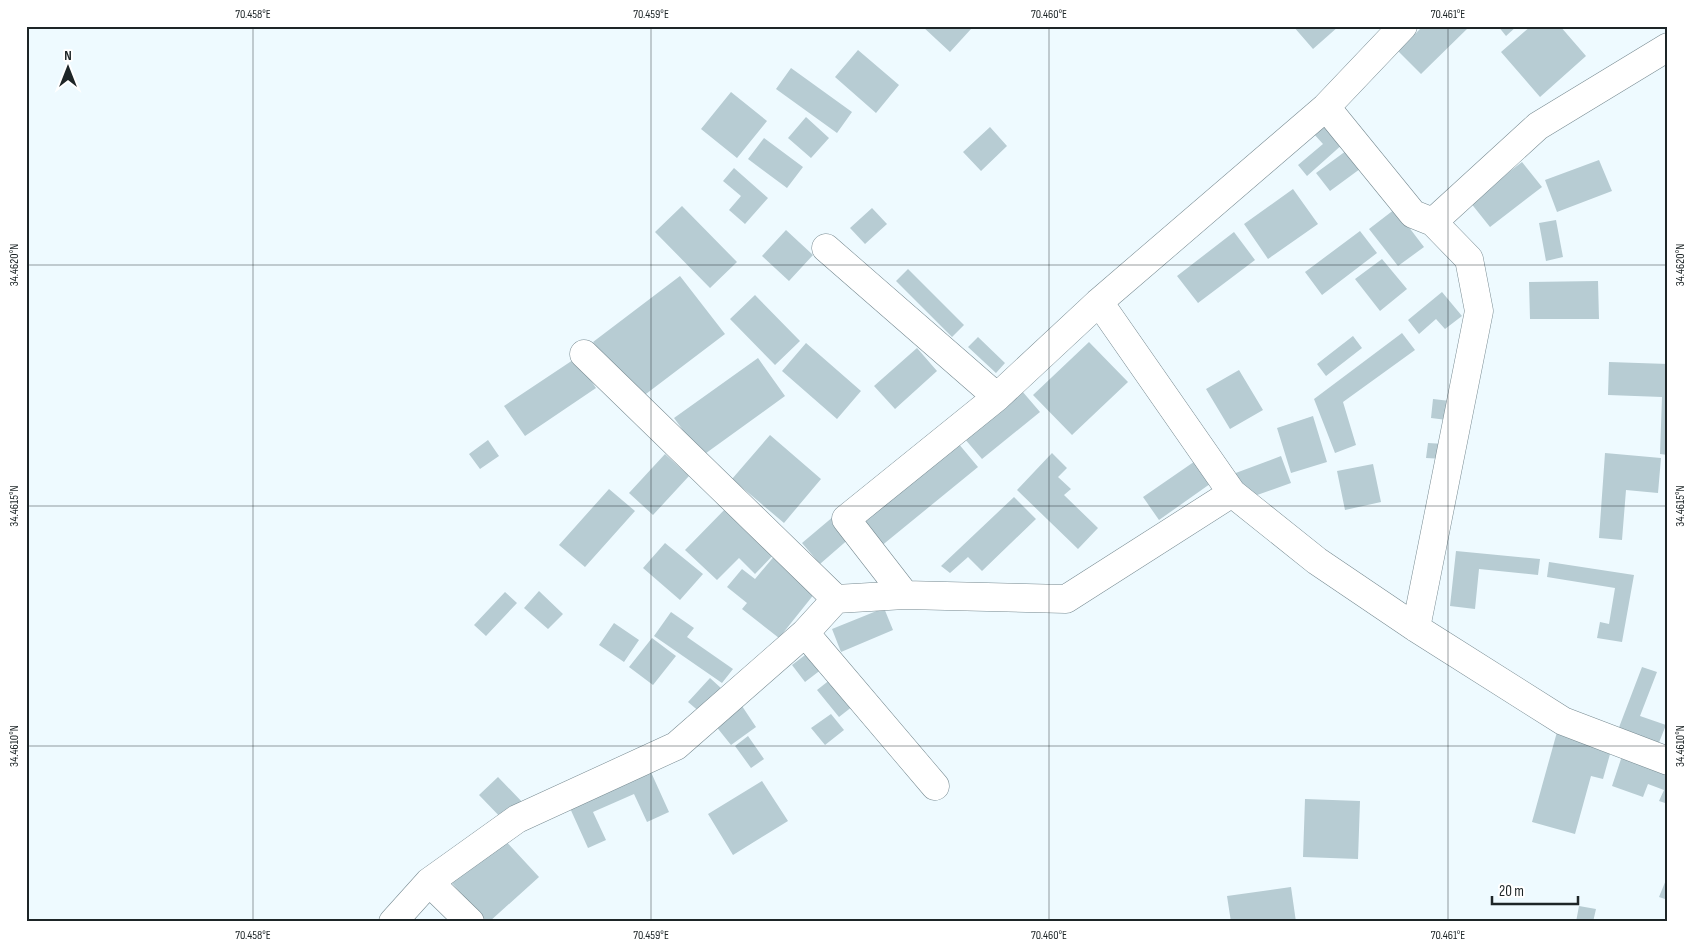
<svg xmlns="http://www.w3.org/2000/svg" width="1694" height="948" viewBox="0 0 1694 948" font-family="'Sofia Sans Condensed',sans-serif">
  <rect width="100%" height="100%" fill="#eefaff"/>
  <path fill="#b7ccd3" d="M922 26H968L971 29 950 52Z
    M1293 26H1339L1313 49Z
    M1423 26H1470L1421 74 1398 51Z
    M1498 26H1517L1506 36Z
    M1531 26H1560L1586 56 1540 97 1501 52Z
    M858 50 899 85 876 113 835 77Z
    M791 68 852 112 837 133 776 89Z
    M731 92 767 121 737 158 701 129Z
    M806 117 829 138 811 158 788 138Z
    M1325 122 1344 143 1307 176 1298 165 1323 144 1313 133Z
    M990 127 1007 146 981 171 963 152Z
    M764 138 803 167 787 188 748 159Z
    M1350 148 1364 166 1330 191 1316 173Z
    M1599 160 1612 191 1557 212 1545 180Z
    M1522 162 1542 187 1490 227 1470 202Z
    M734 168 768 198 745 224 729 210 741 196 723 181Z
    M1293 189 1318 224 1268 259 1244 224Z
    M682 206 737 262 710 288 655 232Z
    M872 208 887 224 865 244 850 228Z
    M1395 209 1424 247 1398 266 1369 229Z
    M1556 220 1563 257 1546 261 1539 223Z
    M786 230 813 255 789 281 762 256Z
    M1360 231 1377 253 1322 295 1305 272Z
    M1234 232 1255 260 1198 303 1177 276Z
    M1382 259 1407 289 1380 311 1355 279Z
    M908 269 964 325 952 337 896 281Z
    M680 276 725 334 638 400 593 342Z
    M1598 281 1599 319H1530L1529 282Z
    M1442 292 1462 316 1445 329 1436 319 1419 334 1408 320Z
    M755 295 800 341 775 365 730 319Z
    M1402 333 1415 350 1343 402 1356 445 1335 453 1314 399Z
    M1353 336 1362 348 1326 376 1317 364Z
    M978 337 1005 363 996 373 968 347Z
    M1089 342 1128 382 1072 435 1033 395Z
    M806 343 861 391 837 419 782 371Z
    M917 348 937 371 895 409 874 386Z
    M576 358 596 388 525 436 504 406Z
    M758 358 785 396 702 456 674 418Z
    M1609 362 1668 364V455L1660 454 1662 397 1608 395Z
    M1239 370 1263 410 1230 429 1206 389Z
    M1022 391 1040 412 982 459 964 438Z
    M1433 399 1450 401 1447 420 1431 418Z
    M1313 416 1327 462 1291 473 1277 428Z
    M770 435 821 479 784 523 732 479Z
    M488 440 499 456 480 469 469 454Z
    M958 443 978 467 880 547 860 523Z
    M1428 443 1445 444 1444 459 1426 458Z
    M1052 453 1067 468 1058 477 1071 489 1064 495 1098 528 1078 549 1017 490Z
    M1605 453 1661 458 1658 493 1626 490 1622 540 1599 538Z
    M665 454 689 476 653 515 629 493Z
    M1281 456 1291 483 1243 500 1233 474Z
    M1201 457 1217 479 1159 520 1143 497Z
    M1373 464 1381 502 1345 510 1337 471Z
    M609 489 635 511 585 567 559 545Z
    M1014 497 1036 519 982 571 968 557 950 573 941 566Z
    M731 503 779 549 755 574 739 558 717 580 685 550Z
    M834 516 851 537 820 564 802 543Z
    M665 543 703 574 680 600 643 568Z
    M1456 551 1540 559 1538 575 1479 569 1475 609 1450 606Z
    M776 554 819 588 779 638 742 609 747 603 727 587 742 569 755 579Z
    M1549 562 1634 575 1622 642 1597 638 1600 622 1609 624 1615 588 1547 577Z
    M539 591 563 614 548 629 524 608Z
    M505 592 517 603 486 636 474 625Z
    M884 608 893 630 841 652 832 629Z
    M671 612 694 628 687 637 733 669 722 683 654 636Z
    M614 623 639 640 624 662 599 645Z
    M652 638 676 656 653 685 629 667Z
    M809 652 822 669 805 682 792 665Z
    M1642 667 1657 672 1640 716 1666 725 1658 745 1618 730Z
    M710 678 722 689 701 713 688 702Z
    M831 679 853 706 839 717 817 690Z
    M742 706 756 727 731 745 715 725Z
    M831 714 844 730 825 745 811 728Z
    M1557 732 1612 747 1603 779 1591 776 1575 834 1532 822Z
    M748 736 764 759 751 768 735 746Z
    M1622 756 1668 773V804L1659 801 1664 790 1648 784 1643 797 1612 786Z
    M650 770 669 812 647 822 634 794 593 812 606 840 588 848 569 806Z
    M498 777 525 805 506 823 479 795Z
    M762 781 788 821 733 855 708 814Z
    M1305 799 1360 801 1358 859 1303 857Z
    M502 837 539 877 489 922H487L451 882Z
    M1668 875V900L1659 897Z
    M1291 887 1296 922H1231L1227 896Z
    M1579 906 1596 909 1593 922H1576Z"/>
  <g fill="none" stroke-linecap="round" stroke-linejoin="round">
    <g stroke="#778a91" stroke-width="29">
      <path id="street" d="M1326 107 1413 214 1433 222 1469 259 1479 311 1416 628
        M1433 222 1538 126 1668 47
        M826 248 997 397
        M1099 302 1232 493 1317 561 1416 628 1563 721 1668 761
        M584 354 836 599
        M905 595 846 519 997 397 1099 302 1326 107 1403 26
        M805 633 935 786
        M429 882 470 922
        M393 922 429 882 517 819 676 746 805 633 836 599 905 595 1066 599 1232 493"/>
    </g>
    <use href="#street" stroke="#fff" stroke-width="28"/>
  </g>
  <path fill="none" stroke="#1d2527" stroke-width="1" stroke-opacity="0.45" d="M253 26V922M651 26V922M1049 26V922M1448 26V922M26 265H1668M26 506H1668M26 746H1668"/>
  <rect width="1694" height="948" fill="none" stroke="#ffffff" stroke-width="55"/>
  <g transform="translate(68 68)" stroke="#ffffff" stroke-width="4" paint-order="stroke">
  <path d="M0-4L9 19L0 12L-9 19Z" fill="#1d2527"/>
  <text y="-8" font-size="14" font-weight="bold" text-anchor="middle" fill="#1d2527">N</text>
  </g>
  <path d="M1492 896v8h86v-8" fill="none" stroke="#1d2527" stroke-width="2.5"/>
  <text x="1499" y="896" font-size="15" fill="#1d2527" stroke="#ffffff" stroke-width="4" paint-order="stroke">20 m</text>
  <rect x="28" y="28" width="1638" height="892" fill="none" stroke="#1d2527" stroke-width="2"/>
  <g font-size="12" text-anchor="middle" fill="#1d2527">
    <text x="253" y="18">70.458°E</text>
    <text x="651" y="18">70.459°E</text>
    <text x="1049" y="18">70.460°E</text>
    <text x="1448" y="18">70.461°E</text>
    <text transform="translate(14 265) rotate(-90)" y="4">34.4620°N</text>
    <text transform="translate(1680 265) rotate(-90)" y="4">34.4620°N</text>
    <text transform="translate(14 506) rotate(-90)" y="4">34.4615°N</text>
    <text transform="translate(1680 506) rotate(-90)" y="4">34.4615°N</text>
    <text transform="translate(14 746) rotate(-90)" y="4">34.4610°N</text>
    <text transform="translate(1680 746) rotate(-90)" y="4">34.4610°N</text>
    <text x="253" y="939">70.458°E</text>
    <text x="651" y="939">70.459°E</text>
    <text x="1049" y="939">70.460°E</text>
    <text x="1448" y="939">70.461°E</text>
  </g>
</svg>
